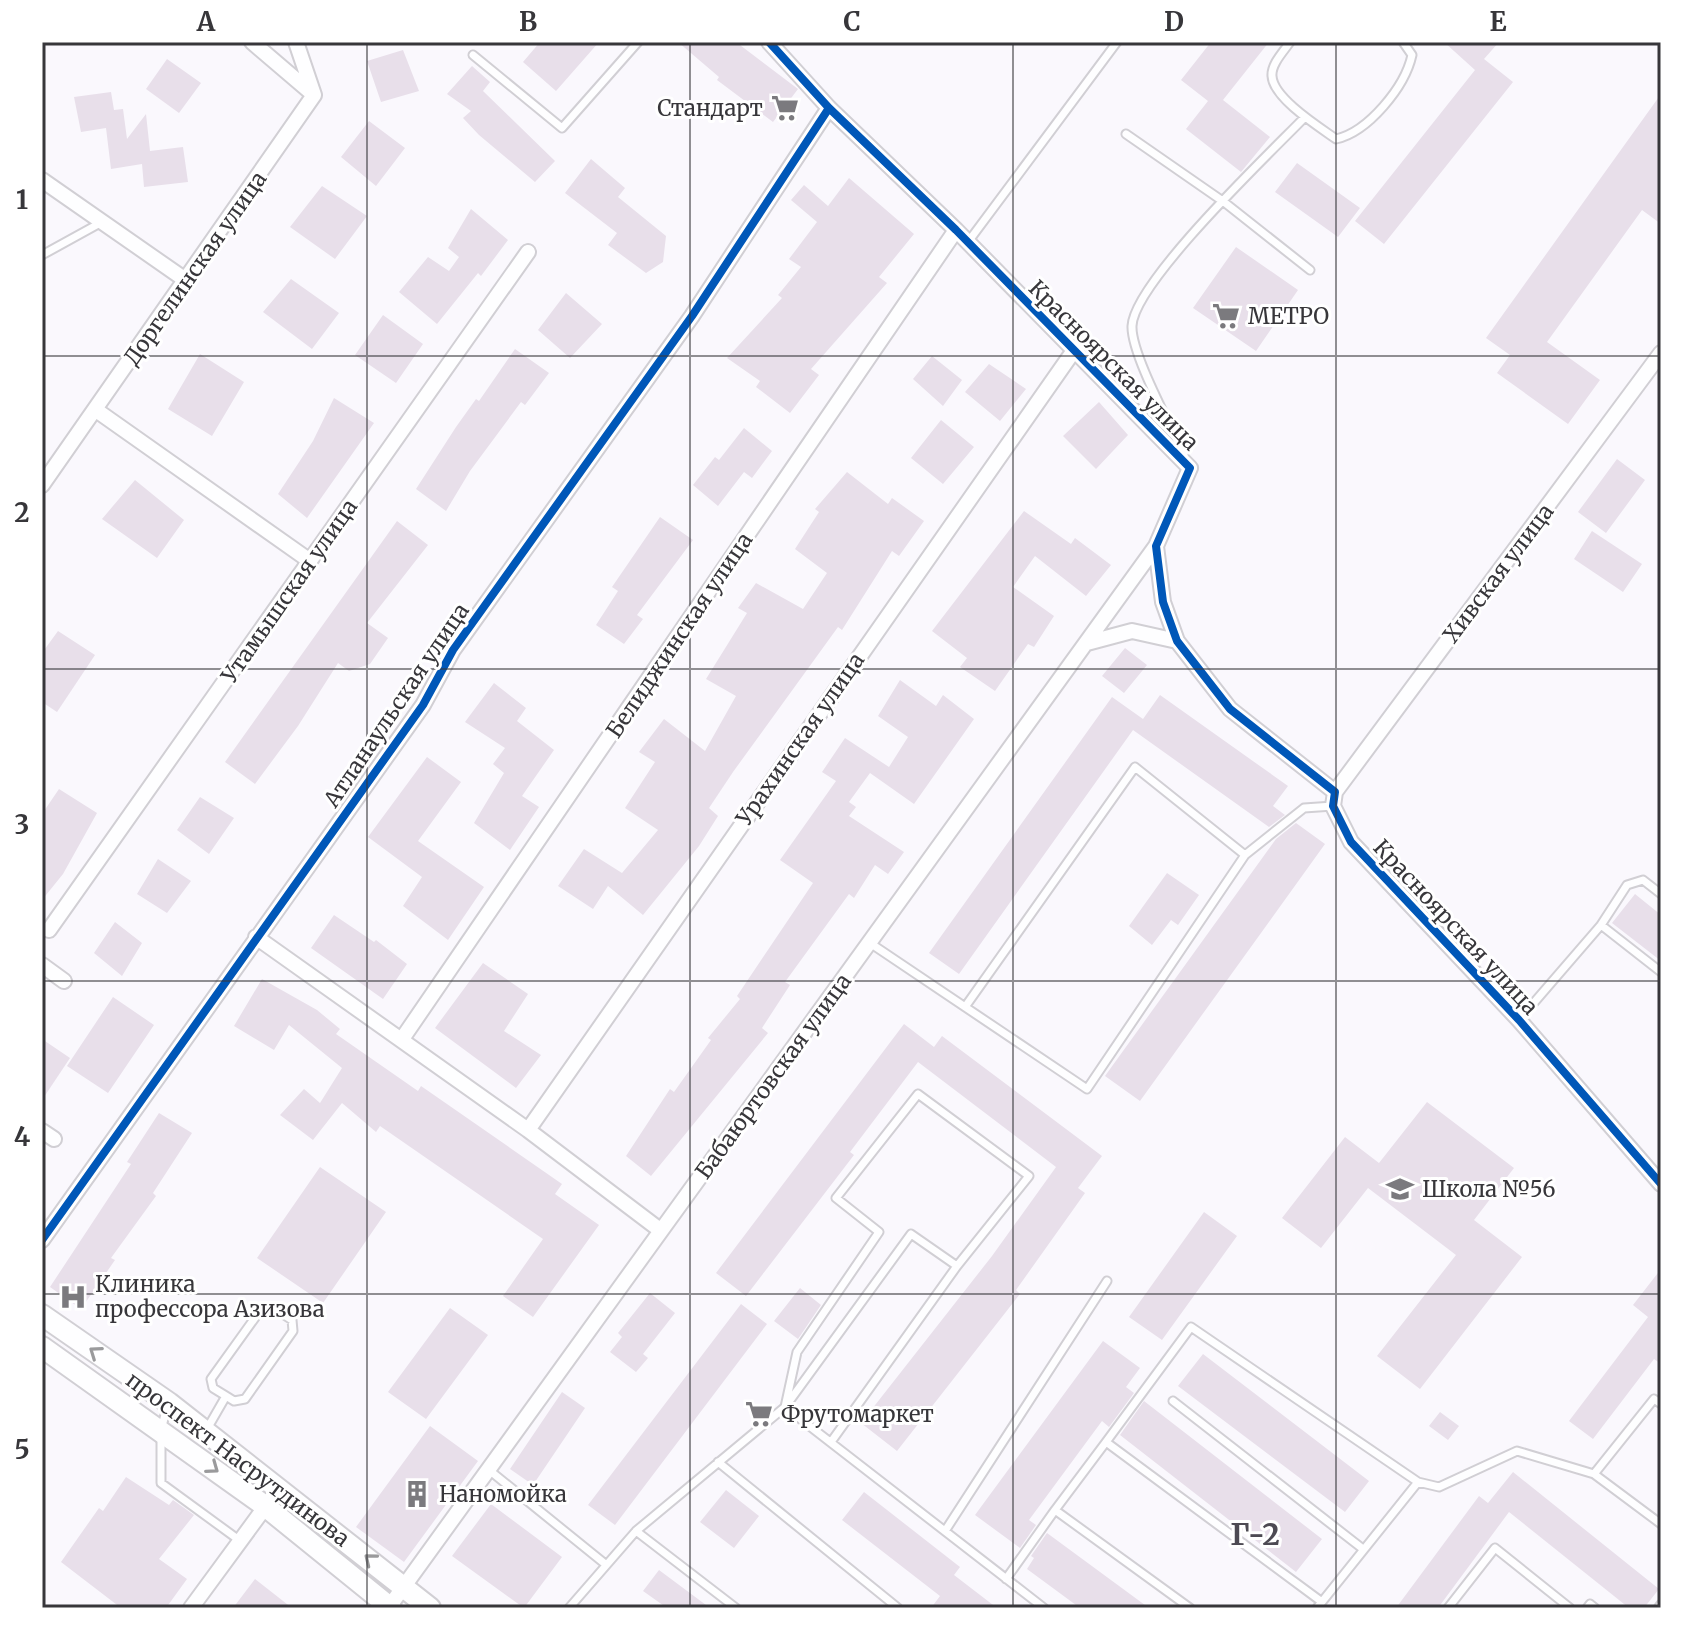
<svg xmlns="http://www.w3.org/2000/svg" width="1703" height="1650" viewBox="0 0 1703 1650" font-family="Merriweather,serif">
  <rect width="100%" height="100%" fill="#faf8fd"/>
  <path fill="#e8dfea" d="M540 42H599L556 91 523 62Z
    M678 42H736L798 89 773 122 717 80 719 77Z
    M1211 42H1269L1223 100 1270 137 1241 172 1186 129 1208 101 1181 80Z
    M1444 42H1499L1484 59 1513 82 1384 244 1355 221 1475 70Z
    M403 50 419 91 381 102 367 61Z
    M167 59 201 83 179 113 146 89Z
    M472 66 490 82 483 91 555 161 535 182 479 135 463 118 471 111 447 94Z
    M111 92 114 110 123 109 127 139 146 114 150 151 183 147 188 182 144 187 142 164 111 169 106 128 81 132 74 97Z
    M1661 94V224L1642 210 1547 342 1600 380 1568 424 1497 373 1510 355 1486 338Z
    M369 121 405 148 376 186 341 157Z
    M591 159 625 188 618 197 666 236 663 262 646 273 608 245 617 233 565 193Z
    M1297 163 1360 208 1338 237 1275 192Z
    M849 178 914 234 879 277 887 283 811 369 819 375 790 413 756 387 760 381 727 358 782 298 778 295 801 267 789 259 817 222 791 200 804 185 828 206Z
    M322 186 367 216 335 259 290 227Z
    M471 209 508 240 481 276 478 273 437 324 399 292 428 257 449 271 459 257 448 248Z
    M1236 247 1298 290 1256 351 1193 308Z
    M291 279 339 313 312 349 263 312Z
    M566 293 602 324 570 358 538 330Z
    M383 315 423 344 396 383 355 355Z
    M515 349 549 373 525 405 521 402 470 471 446 511 416 489 456 427 476 399 479 401Z
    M200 354 244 382 212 436 168 409Z
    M932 356 962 380 943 406 913 379Z
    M989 364 1026 389 1000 421 965 392Z
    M334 398 374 423 307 518 278 494 313 441Z
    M1099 402 1128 435 1096 469 1063 436Z
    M941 420 974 447 943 484 911 458Z
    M744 428 772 451 752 478 744 472 718 506 693 485 715 457 719 460Z
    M1617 459 1645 480 1606 533 1578 512Z
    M847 472 888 504 892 498 924 521 899 556 892 551 842 630 838 627 733 772 709 808 718 816 699 846 643 915 608 886 593 909 558 886 584 849 622 873 658 830 625 808 655 762 639 752 664 719 705 751 736 696 706 679 747 613 738 608 756 583 803 609 827 573 795 549 819 512 815 509Z
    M135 480 184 520 157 558 102 519Z
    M1024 511 1071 544 1075 538 1111 565 1086 596 1035 556 1013 587 1054 616 1034 647 1028 644 995 691 960 667 967 658 932 631Z
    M660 517 693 540 637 615 643 619 624 644 596 625 618 591 612 587Z
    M397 521 428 545 367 623 388 638 370 664 349 671 338 663 298 726 255 784 225 762Z
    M1592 531 1642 564 1623 592 1574 559Z
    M58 631 95 655 57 712 42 702V653Z
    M1125 648 1147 665 1124 693 1102 676Z
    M900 680 936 706 943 695 974 719 914 804 870 773 849 802 856 807 849 816 904 852 888 874 875 865 854 898 849 894 785 982 790 985 762 1028 768 1033 651 1176 626 1156 670 1089 674 1092 711 1040 708 1038 740 999 737 996 813 883 780 860 836 781 822 772 845 738 889 767 908 737 878 716Z
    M494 683 526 708 517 721 554 750 522 796 539 807 510 850 474 823 504 773 493 764 505 748 465 722Z
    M1160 695 1288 786 1273 806 1285 815 1269 827 1133 730 959 974 929 953 1112 697 1143 719Z
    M427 757 461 782 418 841 484 887 448 940 403 906 422 877 368 837Z
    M59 789 97 813 63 874 42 900V814Z
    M200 797 234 818 209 854 177 830Z
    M1296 823 1325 844 1140 1101 1105 1076 1276 839Z
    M158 859 191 881 167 913 137 894Z
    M1167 873 1199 895 1178 925 1171 920 1152 945 1129 926Z
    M1635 894 1661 915V961L1612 923Z
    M334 915 374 942 376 940 407 964 383 999 311 948Z
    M115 922 142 943 122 976 94 953Z
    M483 963 528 994 504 1031 541 1055 516 1088 435 1028Z
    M262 979 317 1010 340 1029 336 1034 418 1091 421 1086 562 1184 555 1194 599 1225 533 1317 503 1296 543 1239 380 1126 376 1132 342 1103 313 1140 280 1115 304 1089 320 1103 342 1068 289 1025 274 1050 234 1026Z
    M113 997 154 1025 108 1093 67 1066Z
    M904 1024 934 1047 942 1036 1102 1156 1078 1188 1085 1193 1016 1290 1020 1294 897 1451 861 1423 992 1256 1056 1167 918 1062 850 1152 854 1155 746 1296 716 1273Z
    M42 1039 70 1058 42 1100Z
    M1427 1102 1514 1168 1474 1220 1522 1257 1420 1389 1377 1356 1456 1255 1368 1188 1321 1248 1282 1218 1345 1137 1379 1163Z
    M159 1113 192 1133 153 1193 156 1196 111 1258 115 1260 81 1309 50 1287 131 1164 127 1162Z
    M320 1167 386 1212 323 1303 257 1258Z
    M1204 1212 1237 1236 1162 1340 1129 1317Z
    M1661 1269V1364L1654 1359 1593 1439 1569 1421 1648 1317 1633 1305Z
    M800 1288 821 1305 798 1339 774 1321Z
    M650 1293 675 1313 643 1354 648 1358 636 1372 610 1352 622 1337 618 1333Z
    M741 1304 767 1324 615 1525 588 1505Z
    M450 1308 488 1335 426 1419 388 1392Z
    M1103 1341 1140 1368 1126 1387 1134 1393 1109 1427 1102 1421 1029 1520 1036 1525 1020 1548 975 1515Z
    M1203 1354 1369 1481 1345 1512 1178 1386Z
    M562 1392 585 1408 533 1485 510 1469Z
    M1144 1401 1322 1539 1296 1572 1120 1435Z
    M1440 1412 1459 1426 1448 1440 1429 1426Z
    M430 1426 478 1461 404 1562 356 1527Z
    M1513 1472 1659 1589 1644 1608H1629L1509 1512 1438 1608H1396L1479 1496 1488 1503Z
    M126 1477 169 1505 173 1500 194 1515 159 1559 187 1579 166 1608H121L61 1562 99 1508 103 1511Z
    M726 1490 759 1516 734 1548 700 1522Z
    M864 1492 960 1567 954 1575 997 1608H931L940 1596 842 1520Z
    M491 1504 562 1557 524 1608 452 1556Z
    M1047 1533 1149 1608H1080L1027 1569 1034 1558 1031 1556Z
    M659 1570 710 1608H667L643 1591Z
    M255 1579 292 1608H233Z"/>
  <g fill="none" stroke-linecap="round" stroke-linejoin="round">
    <g stroke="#d1cfd4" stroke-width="11">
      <path id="service" d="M1290 42C1284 51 1271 64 1272 76 1273 98 1319 127 1336 139 1368 132 1405 87 1412 55L1403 42
        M473 55 562 128 638 42
        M1126 134 1224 202 1310 270
        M968 242 1117 42
        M42 255 102 222
        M1184 455C1171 426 1131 354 1132 326 1134 282 1270 153 1305 117
        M1245 855 1304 808 1333 806
        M1601 925 1661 972
        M870 943 1087 1089 1245 855 1135 767 965 1007
        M1519 1020 1601 925 1627 885 1643 880 1661 894
        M1173 1401 1363 1549
        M788 1403 911 1234 957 1266 831 1442
        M167 1407 161 1430V1483L239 1540
        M785 1407 797 1352 879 1232 836 1198 918 1094 1029 1176 957 1266
        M207 1429 226 1396 234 1401 245 1399 293 1331 292 1320 272 1307 262 1308 211 1379 213 1388 226 1396
        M1106 1442 1191 1327 1418 1482 1439 1487 1517 1451 1594 1474 1654 1399 1661 1404
        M718 1462 898 1608
        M489 1470 604 1563
        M1594 1474 1661 1524
        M636 1531 736 1608
        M945 1531 1107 1281
        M1006 1579 1055 1510
        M569 1608 636 1531 785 1407 1044 1608
        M1190 1608 1055 1510 1106 1442 1322 1602
        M1317 1608 1418 1482
        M1448 1608 1495 1548 1570 1608
        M1587 1608 1590 1604 1595 1608
        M1658 1608 1661 1604"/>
    </g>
    <g stroke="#d1cfd4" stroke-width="18">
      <path id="minor" d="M252 42 314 95
        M769 42 829 108 956 230 1190 468 1156 546 1163 602 1177 641 1230 709 1335 792 1333 806 1351 842 1519 1020 1661 1184
        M42 180 187 281
        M96 410 310 561
        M42 485 314 95 296 42
        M1087 643 1132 631 1177 641
        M1335 792 1661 353
        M49 930 528 252
        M256 937 528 1130 660 1230
        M42 965 64 981
        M402 1039 956 230
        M528 1130 1075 349
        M42 1131 54 1139
        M42 1240 423 705 453 650 692 316 829 108
        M389 1607 1156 546
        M191 1608 271 1499"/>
    </g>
    <g stroke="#d1cfd4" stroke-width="24">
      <path id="secondary" d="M42 1315 169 1403 430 1608
        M42 1347 265 1506 391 1608"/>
    </g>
    <use href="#service" stroke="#fefeff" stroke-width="7"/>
    <use href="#minor" stroke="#fefeff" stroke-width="14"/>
    <use href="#secondary" stroke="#fefeff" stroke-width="20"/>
    <g stroke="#fff" stroke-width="13">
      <path id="cycleway" d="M769 42 829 108 956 230 1190 468 1156 546 1163 602 1177 641 1230 709 1335 792 1333 806 1351 842 1519 1020 1661 1184
        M42 1240 423 705 453 650 692 316 829 108"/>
    </g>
    <use href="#cycleway" stroke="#0057b8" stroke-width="8"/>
  </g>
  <defs><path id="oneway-chevron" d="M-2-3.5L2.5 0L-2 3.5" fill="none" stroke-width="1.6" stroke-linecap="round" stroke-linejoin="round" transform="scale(2)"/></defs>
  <g stroke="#9a9a9c">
    <use href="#oneway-chevron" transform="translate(95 1352) rotate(-145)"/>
    <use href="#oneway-chevron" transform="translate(213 1468) rotate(36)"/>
    <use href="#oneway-chevron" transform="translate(370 1559) rotate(-141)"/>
  </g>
  <path fill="none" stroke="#37363a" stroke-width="2" stroke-opacity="0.55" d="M367 42V1608M690 42V1608M1013 42V1608M1336 42V1608M42 356H1661M42 669H1661M42 981H1661M42 1294H1661"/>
  <defs>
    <g id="supermarket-bare" transform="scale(2.16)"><path d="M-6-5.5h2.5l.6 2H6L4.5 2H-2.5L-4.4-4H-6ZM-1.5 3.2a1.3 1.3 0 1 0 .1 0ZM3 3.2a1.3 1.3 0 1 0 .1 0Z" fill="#7b7a7e" stroke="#fff" stroke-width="2.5" paint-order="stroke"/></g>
    <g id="school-bare" transform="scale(2.16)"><path d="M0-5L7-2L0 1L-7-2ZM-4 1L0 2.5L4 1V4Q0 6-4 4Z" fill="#7b7a7e" stroke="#fff" stroke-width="2.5" paint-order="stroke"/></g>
    <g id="hospital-bare" transform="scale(2.16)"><path d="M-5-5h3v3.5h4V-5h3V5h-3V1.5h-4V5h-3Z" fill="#7b7a7e" stroke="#fff" stroke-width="2.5" paint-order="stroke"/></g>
    <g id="building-bare" transform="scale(2.16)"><path d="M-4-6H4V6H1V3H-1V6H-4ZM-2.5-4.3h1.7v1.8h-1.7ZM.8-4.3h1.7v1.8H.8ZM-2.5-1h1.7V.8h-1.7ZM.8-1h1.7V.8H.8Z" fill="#7b7a7e" stroke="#fff" stroke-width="2.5" paint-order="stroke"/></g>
  </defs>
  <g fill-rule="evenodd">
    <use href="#supermarket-bare" x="785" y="108"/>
    <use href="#supermarket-bare" x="1226" y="316"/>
    <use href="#school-bare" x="1400" y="1189"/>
    <use href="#hospital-bare" x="73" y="1297"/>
    <use href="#supermarket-bare" x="759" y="1414"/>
    <use href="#building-bare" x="417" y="1494"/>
  </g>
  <g text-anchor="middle" stroke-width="6" stroke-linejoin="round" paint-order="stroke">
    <g font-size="22" fill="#37363a" stroke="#fff" text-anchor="start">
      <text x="763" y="116" text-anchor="end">Стандарт</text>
      <text x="1248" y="324">МЕТРО</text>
      <text x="1422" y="1197">Школа №56</text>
      <text x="95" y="1292">Клиника<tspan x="95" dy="25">профессора Азизова</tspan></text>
      <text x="781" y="1422">Фрутомаркет</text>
      <text x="439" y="1502">Наномойка</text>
    </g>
    <g font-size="22" fill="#37363a" stroke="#fff">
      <text transform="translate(195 268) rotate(-55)" y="8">Доргелинская улица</text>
      <text transform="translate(1114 365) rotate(45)" y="8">Красноярская улица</text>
      <text transform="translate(1498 573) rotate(-53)" y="8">Хивская улица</text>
      <text transform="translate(289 591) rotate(-55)" y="8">Утамышская улица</text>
      <text transform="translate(679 635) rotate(-56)" y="8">Белиджинская улица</text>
      <text transform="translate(396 705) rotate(-56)" y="8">Атланаульская улица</text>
      <text transform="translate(800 739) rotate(-55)" y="8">Урахинская улица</text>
      <text transform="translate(1456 927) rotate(47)" y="8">Красноярская улица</text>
      <text transform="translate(773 1076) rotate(-54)" y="8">Бабаюртовская улица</text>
      <text transform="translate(238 1459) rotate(37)" y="8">проспект Насрутдинова</text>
    </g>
    <g font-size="30" font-weight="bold" letter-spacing="2" fill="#4d4a53" stroke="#fff">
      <text x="1256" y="1545">Г-2</text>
    </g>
  </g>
  <rect width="1703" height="1650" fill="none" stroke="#ffffff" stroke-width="88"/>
  <rect x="44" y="44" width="1615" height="1562" fill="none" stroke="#37363a" stroke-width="3"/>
  <g font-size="26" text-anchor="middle" font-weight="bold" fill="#37363a">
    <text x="206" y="31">A</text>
    <text x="528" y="31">B</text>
    <text x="852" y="31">C</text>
    <text x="1174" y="31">D</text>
    <text x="1498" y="31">E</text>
    <text x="22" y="209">1</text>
    <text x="22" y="522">2</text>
    <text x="22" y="834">3</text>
    <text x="22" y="1146">4</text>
    <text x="22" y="1459">5</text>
  </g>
</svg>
